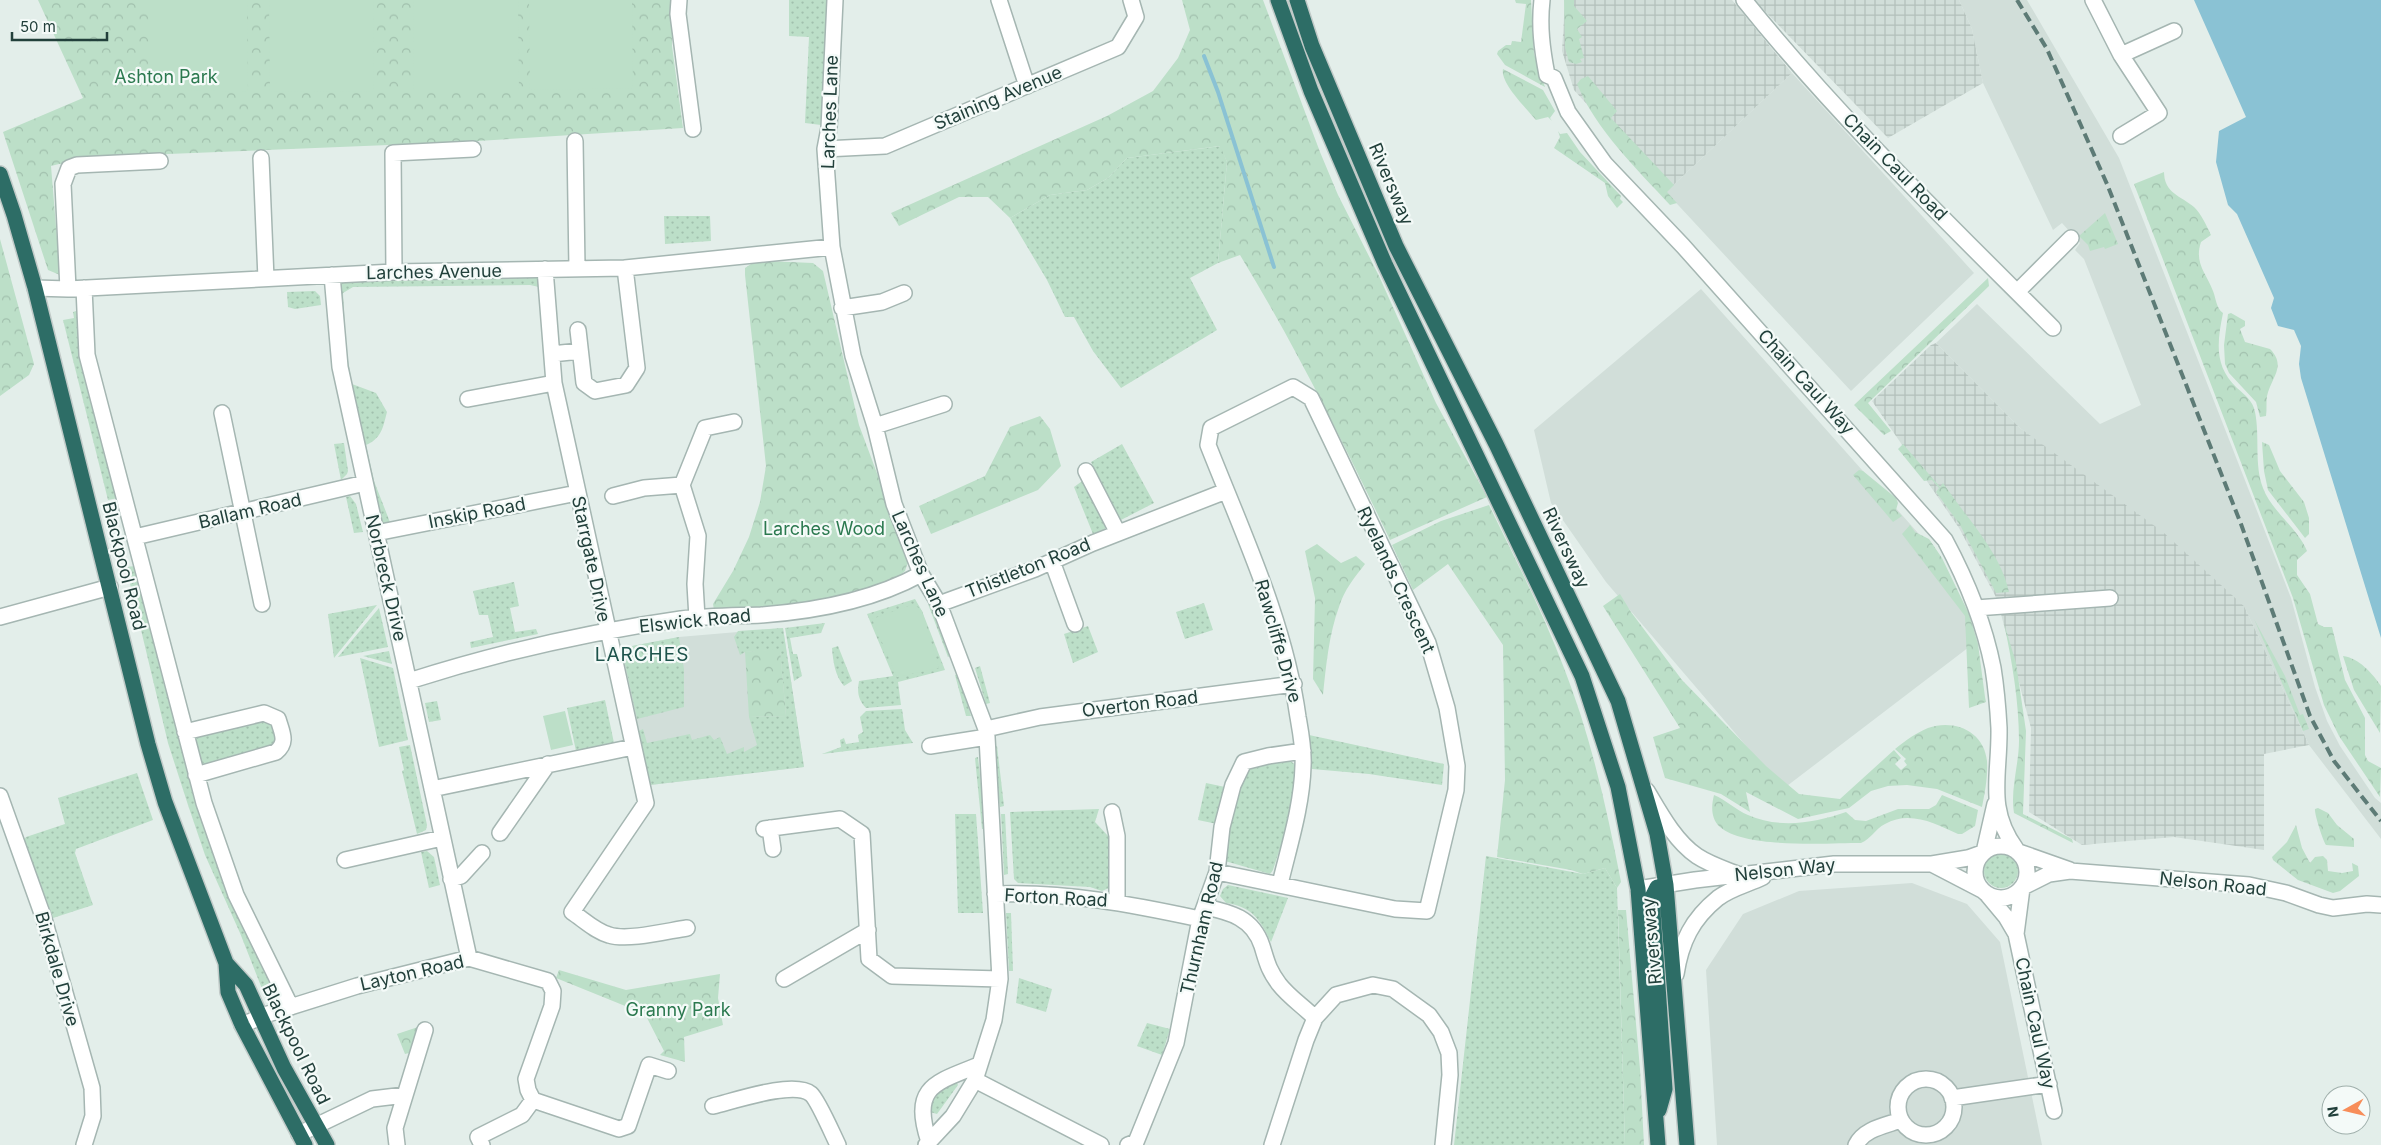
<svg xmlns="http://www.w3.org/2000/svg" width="2381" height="1145" viewBox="0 0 2381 1145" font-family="Inter,sans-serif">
  <defs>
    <pattern id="industrial-grid" width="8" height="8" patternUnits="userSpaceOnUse" patternTransform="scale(1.25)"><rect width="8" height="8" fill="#d1ded9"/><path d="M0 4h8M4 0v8" fill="none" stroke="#b3c0bb"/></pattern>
    <pattern id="grass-dots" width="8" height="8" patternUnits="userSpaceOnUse" patternTransform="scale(1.25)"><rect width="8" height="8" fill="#bcdfc8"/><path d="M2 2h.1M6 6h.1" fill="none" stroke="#a1c0ad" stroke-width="1.8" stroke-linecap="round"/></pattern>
    <pattern id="forest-crowns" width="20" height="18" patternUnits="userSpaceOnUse" patternTransform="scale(1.25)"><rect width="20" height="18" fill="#bcdfc8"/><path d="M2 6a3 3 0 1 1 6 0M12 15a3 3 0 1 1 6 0" fill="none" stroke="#a1c0ad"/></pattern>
  </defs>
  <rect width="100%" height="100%" fill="#e3eeea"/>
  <path fill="#d1ded9" d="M1959 0H2027L2119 158 2291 598 2315 687 2327 721 2340 746 2375 798 2381 803V839L2309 745 2244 606 2020 428 1936 343 1977 304 2100 424 2141 405 2084 259 2075 250 2080 243 2062 223 2053 230 1983 83 1972 29Z
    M1792 73 1974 273 1851 391 1666 192Z
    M1701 289 1926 542 1963 608 1973 644 1783 789 1606 582 1551 503 1534 430Z
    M783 628 804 767 650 785 623 655 627 647 679 637Z
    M1912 883 1967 904 2000 942 2042 1145H1717L1706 970 1743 914 1799 891Z"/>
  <path fill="url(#industrial-grid)" d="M1565 0H1732L1792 73 1666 192 1574 90 1562 51Z
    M1754 0H1959L1972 29 1983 83 1888 138Z
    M1936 343 2020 428 2163 532 2244 606 2309 745 2264 754V850L2174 837 2082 845 2029 812 2031 728 1997 599 1959 528 1872 401 1931 345Z"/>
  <path fill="url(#grass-dots)" d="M789 0H834L829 126 805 123 809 37 789 36Z
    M1221 146 1227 162 1218 263 1190 278 1217 330 1121 388 1093 351 1074 317H1065L1047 280 1010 218 1050 195 1087 190 1108 178 1127 158Z
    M664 216H710L711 241 665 244Z
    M545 269 548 289 530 285 353 287 343 293 346 349 352 384 376 393 387 412C383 427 382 438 366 445L374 481 393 530 376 533 340 367 332 275Z
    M315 291 320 296 321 305 295 309 288 307 287 292Z
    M79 310 118 498 108 500 63 320 74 318 73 312Z
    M344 443 348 471 347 474 341 480 334 444Z
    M1122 444 1154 503 1119 521 1091 462Z
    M1085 479 1107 523 1105 529 1093 534 1074 487Z
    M350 496 356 504 363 532 354 533 346 497Z
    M135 566 230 890 276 998 273 1004H268L240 933 205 855 188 805 168 743 126 567Z
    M514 582 519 606 510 608 515 632 536 629 538 634 471 648 470 642 493 637 488 615H479L473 591Z
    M915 599 922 611 945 670 898 682 901 705 866 708C858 700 857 692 859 681L893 676 867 614Z
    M932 602 952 654 948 657 928 604Z
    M1204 603 1213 630 1185 639 1176 612Z
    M377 605 334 658 328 614Z
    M379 608 388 647 338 657Z
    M825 623 821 633 790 638 793 654H797L802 676 794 681 785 628Z
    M1088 626 1098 652 1073 663 1064 634Z
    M783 628 804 767 650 785 639 731 643 729 647 743 690 734 692 740 710 735 714 740 720 737 727 754 744 747V752L757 745 749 717 786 716 780 650 745 652 740 655 734 637 738 631Z
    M679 637 684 669V707L637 719 623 655 627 647Z
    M838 646 852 681 844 686C835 676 833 661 832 648Z
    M389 651 392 664 363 656Z
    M360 658 393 668 408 740 379 747Z
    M980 666 990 703 986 704 975 668Z
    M959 673 971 716H966L955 675Z
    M605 700 614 743 576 751 567 708Z
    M437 701 441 720 429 722 425 703Z
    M902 709 905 730 913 743 822 754 841 747 840 740 844 738 846 744 859 742 858 735 863 732 860 717 866 711Z
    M268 720 274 724 280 742 276 747 203 767C197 759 196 748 195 738Z
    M1309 735 1444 764 1442 785 1369 774 1312 769Z
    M410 745 427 825 426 830 417 834 402 771 404 770 399 747Z
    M997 746 1004 806 1000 807 993 747Z
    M978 757 986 829H982L975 758Z
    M1286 758 1296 765 1289 820 1273 870 1270 874 1225 861C1227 825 1230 795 1250 764Z
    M137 773 153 820 76 849 75 853 93 905 53 918 24 840 26 837 65 824 58 798Z
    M1206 783 1225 787 1217 824 1198 820Z
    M1099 809 1095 822 1110 838 1109 888 1102 891 1090 887 1018 883 1014 879 1010 812Z
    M955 814H976L983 913H958Z
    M1001 814H1005L1008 874 1004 875Z
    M427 851 434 857 440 885 429 888 421 852Z
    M1984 871a17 17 0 1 1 34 0a17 17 0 1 1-34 0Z
    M1486 856 1583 874 1605 868 1617 888 1625 1145H1454Z
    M1228 885 1288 898 1271 942C1259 918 1252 907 1226 903L1220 896 1223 889Z
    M1006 913H1011L1013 971H1009Z
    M1019 978 1052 989 1046 1012 1016 1003Z
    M1147 1023 1170 1029 1162 1055 1137 1046Z
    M957 1083 958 1085 937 1114 930 1112V1099L940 1087Z"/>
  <path fill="url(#forest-crowns)" d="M38 0H673L672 46 683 128 462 142 168 154 59 164 51 166 60 275 48 270 3 132 83 98Z
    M1182 0H1263L1320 152 1338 195 1379 276 1436 403 1487 497 1390 540C1344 444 1296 347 1240 255L1218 263 1227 162 1220 146 1127 158 1108 178 1087 190 1050 195 1010 218 988 197H959L899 226 891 213 1107 116 1153 91 1178 58 1190 30Z
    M1515 0H1531L1534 54 1545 87 1505 65 1497 54 1498 51 1506 45H1511L1512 41 1521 42 1526 4 1516 3Z
    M1564 0H1574V6L1587 21 1577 29 1582 37 1579 39 1584 58 1580 59 1582 62 1576 64 1569 62 1565 48Z
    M1503 69 1543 90 1555 111 1550 118 1552 121 1548 117 1536 120C1526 108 1500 83 1503 69Z
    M1588 76 1617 111 1611 118 1674 185 1667 192 1677 203 1670 205C1637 169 1596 130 1577 84L1581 79Z
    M1558 131 1560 134 1567 133 1580 152 1621 196 1620 199 1623 202 1617 208 1608 196 1605 183 1554 148 1560 137Z
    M2164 172C2164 193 2181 196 2194 207 2202 215 2206 225 2211 235L2201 242C2194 263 2206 273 2213 291 2216 298 2216 308 2223 313 2217 343 2214 366 2237 388 2245 395 2253 401 2255 412 2260 436 2254 465 2263 488 2272 512 2297 527 2307 551L2297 560V575L2310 594 2318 624 2324 627H2332L2345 680 2365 718V755L2368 761 2381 768 2380 797 2339 736 2324 705 2293 598 2134 184Z
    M2105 213 2118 244 2105 249 2104 247 2090 251 2088 245 2079 236Z
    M0 239 34 364 29 375 0 396Z
    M766 261 813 263 823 271 859 425 909 559 905 571 895 580 844 596 805 604 714 610 713 604 733 571 749 537 760 502 766 466 745 275V268L751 264Z
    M1988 278 1989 286 1868 403 1891 431 1884 435 1854 405Z
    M2231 313 2245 321V326L2240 329 2245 342 2270 349C2287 366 2271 378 2267 396 2266 403 2267 409 2266 416L2260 417 2256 402 2229 373 2225 364 2224 345 2228 314Z
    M1040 416 1050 429 1061 466 1038 490 931 534 919 506 985 476 1010 427Z
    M2262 442 2269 445 2280 471 2304 502 2309 518V534L2305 538 2268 490 2264 471Z
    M1903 444 1940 487 1943 483 1948 490C1970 522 2001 554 2009 592L1996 593 1960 525 1936 492 1939 488 1932 480 1924 481 1898 449Z
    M1859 470 1863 471 1896 498 1898 503 1896 510 1902 516 1893 522 1853 475Z
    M1489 505C1515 559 1543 612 1564 668 1591 737 1607 809 1621 882L1617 888 1605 868 1583 874 1571 870 1497 857 1505 780 1503 645 1448 564 1413 590 1392 545 1441 521Z
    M1910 525 1915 532 1929 539 1942 558 1969 614 1978 644 1985 697 1986 702 1969 708 1965 616 1902 534Z
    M1317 544 1341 563 1356 556 1365 564C1355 577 1344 590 1339 607 1329 634 1326 666 1323 695L1313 679 1315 598 1305 551Z
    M1620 594 1631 612 1682 680 1766 766 1799 794 1840 799 1894 750 1901 758 1895 764 1901 770 1907 765 1904 761 1906 759 1895 749C1906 740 1916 733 1928 728 1954 719 1984 731 1987 761 1988 775 1985 793 1982 807L1937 789 1907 785 1888 786 1871 791 1849 808 1798 819 1746 792 1750 812 1721 794 1665 778 1653 737 1680 728 1603 606Z
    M2254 619 2285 676 2300 715 2303 714 2309 729 2303 731Z
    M2004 623 2016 663 2026 731 2023 814 2072 839 2073 843 2014 813C2010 790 2019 764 2019 741 2019 701 2012 662 2004 623Z
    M780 649 786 716 749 717 745 652Z
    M2343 656C2359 658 2372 673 2381 686L2380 733 2354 690Z
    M1714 795C1726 800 1736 810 1748 815 1779 829 1815 823 1846 812L1855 820 1866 821 1898 809H1929L1936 805 1942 795 1978 810 1975 826 1962 834H1958C1935 823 1909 810 1885 824 1875 829 1871 839 1861 843 1828 843 1745 849 1720 827 1711 819 1711 807 1714 795Z
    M2318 808 2328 813 2337 825 2354 839V847L2326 845C2323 841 2314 813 2315 809Z
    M2296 825 2302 848 2310 863 2315 857 2323 856 2327 860 2328 871 2342 873 2353 871 2352 863 2358 866 2359 876 2340 891 2333 893 2298 880 2273 860 2272 857 2287 842Z
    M1618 910H1626L1640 1069 1644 1145H1625Z
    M559 970 626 990 720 974 718 998 723 1025 684 1037 685 1062 660 1055 664 1051 645 1014 556 978Z
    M418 1027 409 1053 405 1054 397 1034Z"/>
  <path fill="#bcdfc8" d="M149 0H247L248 92 149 89Z
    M269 0H373L374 91 270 92Z
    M413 0H518L519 91H414Z
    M529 0H632L633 88 530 90Z
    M914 604 922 611 939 668 897 677 872 619Z
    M565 711 573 745 551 750 543 716Z"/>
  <path fill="#8ac2d4" d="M2194 0H2381V638L2301 378 2299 364 2301 346 2294 330 2278 326 2271 308 2274 298 2237 214 2228 205 2216 162 2219 131 2246 117Z"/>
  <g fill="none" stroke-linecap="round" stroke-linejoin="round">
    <path stroke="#8ac2d4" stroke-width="4" d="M1204 56 1218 92 1274 267"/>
    <g stroke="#a5b6b2" stroke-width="18">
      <path id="minor" d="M679 0 678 14 693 129
        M835 0 829 128 825 149 832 247 853 356 875 426 894 504 921 574 939 604 986 729 987 737 1000 979 994 1020 975 1080 953 1116 926 1145
        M999 0 1027 86
        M1542 0C1539 26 1542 49 1547 75L1554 78 1568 112 1605 164 1683 246 1945 540C1967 581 1984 622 1993 668 1996 687 1998 709 1999 728 2000 775 1986 808 2016 849
        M1744 0C1838 117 1947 222 2053 328
        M2093 0 2121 55 2159 113 2121 136
        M2121 55 2174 31
        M575 141 577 268
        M825 149 885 146 1118 47 1136 17 1131 0
        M261 158 266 279
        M545 269 554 383 646 803 572 912C584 920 595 931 609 935 628 941 667 931 687 928
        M394 272 393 153 473 149
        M332 275 340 367 469 958
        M35 288 68 289 394 272 625 268 832 247
        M84 288 87 355 204 803 236 895 291 1007
        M68 289 63 184 69 168 77 165 160 161
        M2017 292 2071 238
        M842 308 882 302 904 293
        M578 330 584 383 595 391 626 385 637 368 625 268
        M552 354 580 351
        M468 399 554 383
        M222 413 262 604
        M875 426 944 404
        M1086 471 1118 533
        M682 485 698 536 695 584 697 618
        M613 496 644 488 682 485 705 428 734 422
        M376 533 577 493
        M135 537 365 483
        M1052 561 1075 624
        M939 604 1035 569 1093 543 1226 491
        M1976 608 2110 598
        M0 617 110 587
        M409 681C497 653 589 632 681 619 708 616 734 616 761 615 816 611 872 601 921 574
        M986 729 1040 717 1294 684
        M185 732 264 713 278 719C282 733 288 742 276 752L196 775
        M930 746 987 737
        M432 789 633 747
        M1647 791C1660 813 1675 841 1697 856 1709 864 1724 869 1737 874
        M0 796 44 919 92 1088 93 1116 84 1145
        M1112 812 1117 836V902
        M770 828 773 849
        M764 829 840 819 862 834 869 959 892 976 1000 979
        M500 833 548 764
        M1975 872a26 26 0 1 1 52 0a26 26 0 1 1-52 0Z
        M1984 852 1995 804
        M2019 852 2070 870
        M345 860 442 838
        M1932 864 1982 890
        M1217 872 1395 909 1427 911 1456 790 1457 766 1447 708 1428 643 1311 398 1293 387 1211 428 1208 445C1243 534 1285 622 1298 717 1301 734 1304 749 1303 766 1302 806 1289 846 1280 884
        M451 879 461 876 482 853
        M2023 887 2049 874 2070 871 2249 885 2286 893 2319 905 2333 908 2367 904 2381 905
        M1638 889 1695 880 1834 864H1932L1968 858 1982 853
        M1986 893 2006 917 2016 934 2054 1111
        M995 894C1068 892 1130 904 1200 919
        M1205 907C1230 912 1253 918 1262 946 1267 962 1268 969 1279 984 1289 997 1303 1006 1315 1018L1336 995 1373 985 1393 989 1429 1015 1441 1032 1449 1053 1450 1075 1443 1145
        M2016 934 2022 888
        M1676 974C1681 942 1692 919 1718 898 1731 888 1749 884 1763 877
        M784 979 868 930
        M242 1025 268 1014 357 986 469 958 548 981 553 991 552 1006 526 1079 528 1090 533 1100 522 1115 478 1137 482 1145
        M1898 1107a28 28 0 1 1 56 0a28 28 0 1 1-56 0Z
        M975 1080 1101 1145
        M1952 1098 2049 1084
        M533 1100 619 1129 628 1126 649 1065 668 1071
        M713 1106C734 1101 794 1080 811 1094 818 1100 833 1135 838 1145
        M299 1134 372 1099 405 1095
        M929 1142C911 1087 934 1083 979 1065
        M397 1145 395 1128 425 1030
        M1128 1145 1136 1142 1176 1043 1200 919 1217 872 1222 827 1233 785 1244 762 1268 756 1303 751
        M1272 1145 1306 1040 1315 1018
        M1856 1145C1864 1129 1884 1126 1901 1120"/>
    </g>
    <g stroke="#c1cac8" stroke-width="18">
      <path id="highway" d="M1278 0 1311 91 1385 264 1582 676 1618 787 1638 889 1658 1145
        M1297 0 1312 46 1396 246 1496 444 1618 701 1657 834 1666 885 1687 1145
        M0 174 14 215 35 288 148 744 165 802 226 963 228 992 242 1025 305 1145
        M1657 887 1652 897 1665 1089 1659 1110
        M226 963 246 985 284 1068 327 1145"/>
    </g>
    <use href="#minor" stroke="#fff" stroke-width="15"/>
    <use href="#highway" stroke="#2d6d66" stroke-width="15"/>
    <path stroke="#5d7b76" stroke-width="4" stroke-dasharray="10 5" stroke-linecap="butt" d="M2017 0 2047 49 2107 184 2241 524 2310 716 2334 761 2381 821"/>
  </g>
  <g text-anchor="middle" stroke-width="4.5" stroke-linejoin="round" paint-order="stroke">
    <g font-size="18" fill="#2b794f" stroke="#f4faf8">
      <text x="166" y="83">Ashton Park</text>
      <text x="824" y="535">Larches Wood</text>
      <text x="678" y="1016">Granny Park</text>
    </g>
    <g font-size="18" fill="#22403b" stroke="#f4faf8">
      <text transform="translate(998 98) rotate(-23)" y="6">Staining Avenue</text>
      <text transform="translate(830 112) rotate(-88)" y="6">Larches Lane</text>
      <text transform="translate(1895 167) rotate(46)" y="6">Chain Caul Road</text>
      <text transform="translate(1391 184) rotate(67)" y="6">Riversway</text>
      <text transform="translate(434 272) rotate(-1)" y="6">Larches Avenue</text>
      <text transform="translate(1806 382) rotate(48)" y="6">Chain Caul Way</text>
      <text transform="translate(250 511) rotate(-13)" y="6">Ballam Road</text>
      <text transform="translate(477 513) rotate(-11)" y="6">Inskip Road</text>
      <text transform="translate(1566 548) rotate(65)" y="6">Riversway</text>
      <text transform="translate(591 559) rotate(78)" y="6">Starrgate Drive</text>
      <text transform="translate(920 564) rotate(66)" y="6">Larches Lane</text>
      <text transform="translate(124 566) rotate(76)" y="6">Blackpool Road</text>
      <text transform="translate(1028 568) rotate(-22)" y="6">Thistleton Road</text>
      <text transform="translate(386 578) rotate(77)" y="6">Norbreck Drive</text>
      <text transform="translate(1396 580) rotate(65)" y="6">Ryelands Crescent</text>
      <text transform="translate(695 621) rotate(-6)" y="6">Elswick Road</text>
      <text transform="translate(1278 641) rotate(74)" y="6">Rawcliffe Drive</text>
      <text transform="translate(1140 704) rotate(-7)" y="6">Overton Road</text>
      <text transform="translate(1785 870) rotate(-6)" y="6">Nelson Way</text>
      <text transform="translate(2213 884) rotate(6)" y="6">Nelson Road</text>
      <text transform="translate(1056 898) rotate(3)" y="6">Forton Road</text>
      <text transform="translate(1202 928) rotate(-77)" y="6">Thurnham Road</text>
      <text transform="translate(1652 941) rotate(-95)" y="6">Riversway</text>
      <text transform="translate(57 969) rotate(74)" y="6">Birkdale Drive</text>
      <text transform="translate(412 973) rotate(-13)" y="6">Layton Road</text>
      <text transform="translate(2035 1023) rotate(78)" y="6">Chain Caul Way</text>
      <text transform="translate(296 1044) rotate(64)" y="6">Blackpool Road</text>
    </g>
    <g font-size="19" letter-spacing="1" fill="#1d534b" stroke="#f4faf8">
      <text x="642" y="661">LARCHES</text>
    </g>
  </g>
  <g transform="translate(2346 1110) rotate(262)"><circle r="24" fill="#f4faf8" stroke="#a0b0ac"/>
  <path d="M0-4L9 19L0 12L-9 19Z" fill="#f78d59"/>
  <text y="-8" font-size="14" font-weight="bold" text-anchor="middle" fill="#22403b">N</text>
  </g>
  <path d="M12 32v8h95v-8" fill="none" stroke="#22403b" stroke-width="2.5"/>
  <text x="20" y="32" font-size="15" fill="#22403b" stroke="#f4faf8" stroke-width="4" paint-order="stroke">50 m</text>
</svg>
